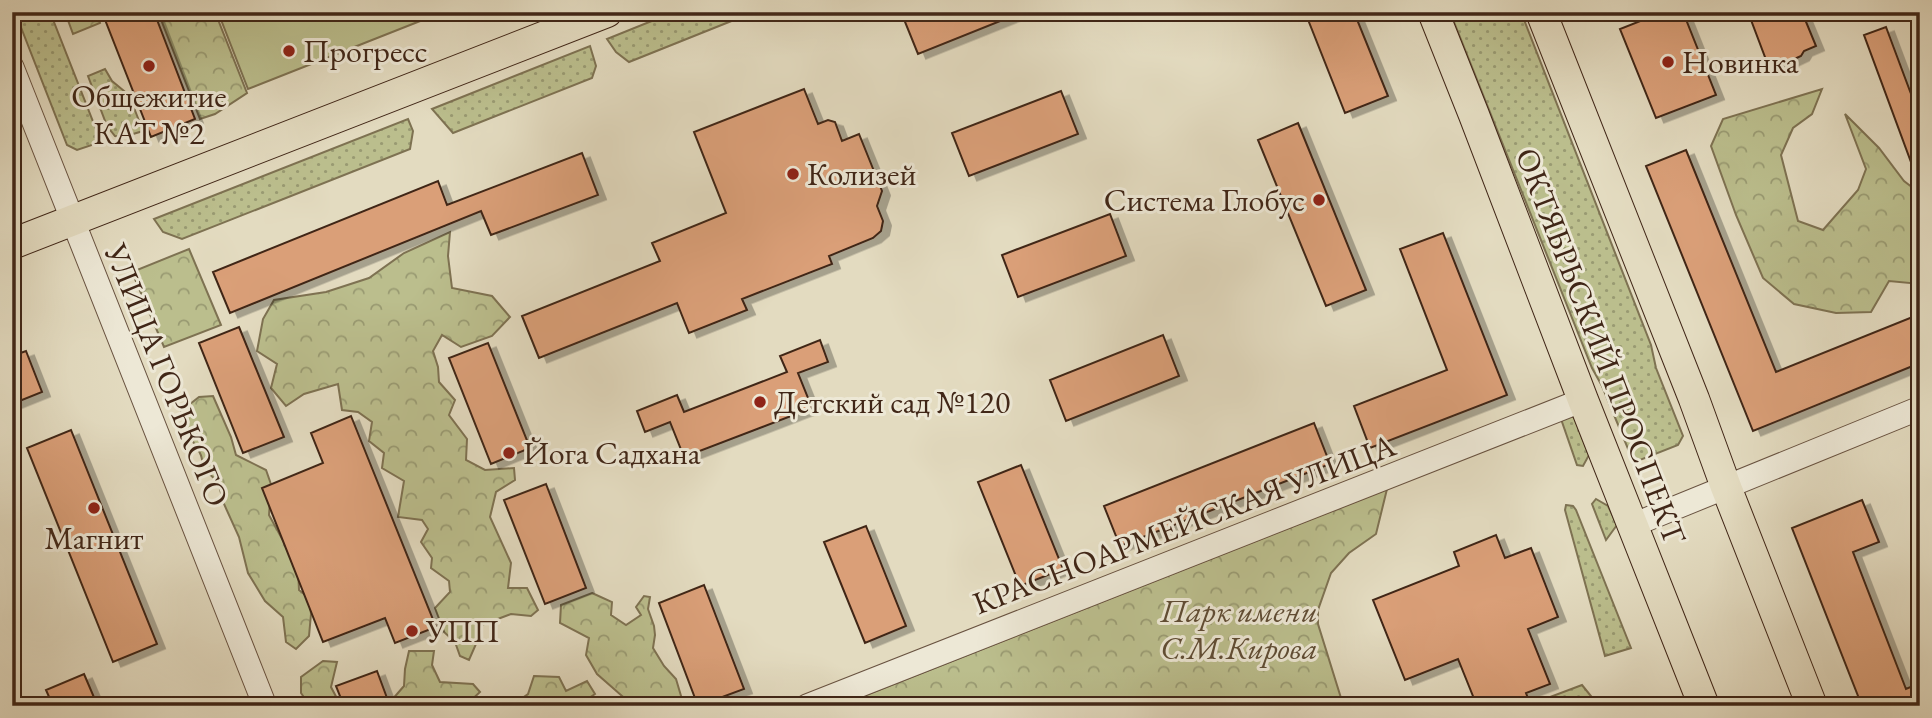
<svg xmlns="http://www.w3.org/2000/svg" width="1932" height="718" viewBox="0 0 1932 718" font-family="'EB Garamond',serif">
  <defs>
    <pattern id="grass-dots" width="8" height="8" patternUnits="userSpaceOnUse" patternTransform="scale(1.75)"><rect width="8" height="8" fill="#bbbe8d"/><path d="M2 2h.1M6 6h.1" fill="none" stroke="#999a72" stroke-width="1.8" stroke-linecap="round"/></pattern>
    <pattern id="forest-crowns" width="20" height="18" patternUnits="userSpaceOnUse" patternTransform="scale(1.75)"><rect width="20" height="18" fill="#bbbe8d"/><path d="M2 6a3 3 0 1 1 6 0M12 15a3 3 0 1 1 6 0" fill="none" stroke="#999a72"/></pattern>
    <filter id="shadow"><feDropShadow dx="8" dy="4.5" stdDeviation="0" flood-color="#0004"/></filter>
  </defs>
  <rect width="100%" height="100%" fill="#e3dbc0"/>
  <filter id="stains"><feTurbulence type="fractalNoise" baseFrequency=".00286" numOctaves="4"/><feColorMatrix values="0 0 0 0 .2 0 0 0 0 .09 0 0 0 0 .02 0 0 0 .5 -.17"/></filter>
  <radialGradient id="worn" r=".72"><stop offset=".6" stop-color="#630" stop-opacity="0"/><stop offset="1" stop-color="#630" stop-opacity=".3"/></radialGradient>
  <path fill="url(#grass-dots)" stroke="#7e7252" stroke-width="2" d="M15 12H50L101 142 77 150 67 145Z
    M674 12H754L629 62 616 52 607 39Z
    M1450 12H1521L1651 345 1656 368 1683 436 1678 445 1640 460 1631 456 1602 386 1592 368Z
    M590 46 596 66 592 78 453 133 432 109Z
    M105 69 112 81 129 95 143 131 123 137 115 136 107 126 88 76Z
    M408 119 413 131 410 149 182 239 163 232 154 219Z
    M1567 416 1574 417 1589 455 1583 466 1577 465 1561 419Z
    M1596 499 1608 506 1617 525 1606 540 1592 504Z
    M1566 505 1573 506 1576 510 1631 648 1605 656 1565 510Z
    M1582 685 1599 706H1545L1542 700Z"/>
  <path fill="url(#forest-crowns)" stroke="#7e7252" stroke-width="2" d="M65 12H97L100 23 73 34Z
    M158 12H215L247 93 215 114 200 119Z
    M1822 89 1812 114 1793 128 1781 155 1798 221 1823 230 1858 190 1866 169 1845 114 1879 148 1904 181 1917 191 1920 199V284L1889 281 1871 312 1836 313 1794 304 1763 278 1736 215 1711 146 1723 119Z
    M450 232 448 256 452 288 492 296 510 317 492 336 461 347 442 335 433 351 438 367 439 382 455 400 449 415 467 439 466 460 485 470 514 468 515 480 496 492 490 517 511 563 508 588H527L538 610 531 616 511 614 479 626 476 644 469 660 460 656 455 642 444 632 435 608 450 592 449 581 431 568 432 558 421 542 428 529 422 520 398 517 404 481 382 468 384 453 369 441 372 422 358 412 342 410 338 384 304 394 286 406 271 388 277 364 257 351 263 319 274 300 326 292 369 278 404 253Z
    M189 249 221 325 164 347 132 272Z
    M213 396 231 437 236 455 266 470 273 490 270 501 269 515 298 568 299 590 309 598 311 614 309 636 296 649 286 642 283 617 265 601 248 573 239 537 224 504 218 482 203 468C202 452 199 452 192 440 187 431 184 421 181 411L199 397Z
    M1387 489 1376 534 1349 553 1331 573 1318 610V624L1341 698 1334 706H838Z
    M592 593 612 602 611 615 626 625 641 615 636 607 644 596 650 597 648 609 654 626 655 635 653 648 664 666 676 679 684 706H648L647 700 630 703 597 674 586 655 589 638 560 623 561 605Z
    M409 651H434L432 665 440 682 473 684 480 692 466 705 463 706H412L391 701 404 686 405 669Z
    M323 661 337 662 331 687 341 706H310L301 693V677Z
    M534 676 559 677 566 691 587 681 595 694 577 706H511L528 694Z"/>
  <path fill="#bbbe8d" stroke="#7e7252" stroke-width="2" d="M218 12H443L248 89Z"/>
  <path fill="#da9f78" stroke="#402617" stroke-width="2" filter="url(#shadow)" d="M102 12H154L195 119 151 137Z
    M901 12H1020V13L918 54Z
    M1305 12H1354L1388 96 1345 113Z
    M1663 12H1683L1716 95 1656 118 1620 29Z
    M1748 12H1802L1816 46 1804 51 1801 56 1786 63 1781 60 1768 65Z
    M1886 27 1920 118V181H1918L1864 35Z
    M804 89 818 124 828 120 835 122 842 141 859 134 882 191 877 206 883 221 881 231 873 238 829 256 832 264 742 299 747 310 689 333 677 303 539 358 522 316 660 261 652 243 726 213 694 132Z
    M1061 91 1078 134 969 176 952 133Z
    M1298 123 1366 290 1326 306 1258 140Z
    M1686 150 1776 372 1920 314V363L1753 431 1646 166Z
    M582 153 598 195 491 235 481 211 230 313 213 272 438 181 447 205Z
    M1110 214 1126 256 1018 297 1002 255Z
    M1443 233 1507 395 1370 448 1354 406 1447 370 1400 249Z
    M239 327 284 437 243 453 199 343Z
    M1163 335 1179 376 1066 421 1050 380Z
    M820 340 828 362 798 373 812 408 684 457 670 422 645 432 637 411 677 395 684 412 787 372 780 356Z
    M488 343 530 448 491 464 449 358Z
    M26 351 42 392 12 404V356Z
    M351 416 436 627 395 643 385 618 323 642 262 488 323 463 311 433Z
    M1314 423 1330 464 1120 546 1104 506Z
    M71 430 157 644 113 662 27 448Z
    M1021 465 1063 569 1020 586 978 482Z
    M546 484 586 588 545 604 504 500Z
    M1862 500 1879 542 1853 552 1906 689 1920 683V706H1862L1792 528Z
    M866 526 906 626 865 643 824 542Z
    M1496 535 1505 558 1531 548 1558 617 1528 629 1550 684 1526 693 1531 706H1477L1458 659 1405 680 1373 600 1459 566 1454 552Z
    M704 585 744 689 698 706 659 603Z
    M377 671 390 706H344L336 686Z
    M84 674 96 702 86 706H53L46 690Z"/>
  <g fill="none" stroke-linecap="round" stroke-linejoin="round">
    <g stroke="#695341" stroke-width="25">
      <path id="minor" d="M12 67 265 706
        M1633 525 1920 408
        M807 706 1583 400"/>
    </g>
    <g stroke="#402617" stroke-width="32">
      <path id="major" d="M1433 12 1474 115 1583 400 1704 706
        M1541 12 1694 399 1726 487 1812 706
        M12 244 607 12"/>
    </g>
    <use href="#minor" stroke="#ede8d6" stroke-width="23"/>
    <use href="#major" stroke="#e3dbc0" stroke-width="30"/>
  </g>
  <g fill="#8f2418" stroke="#ede8d6" stroke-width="2.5">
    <circle cx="289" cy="51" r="7"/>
    <circle cx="1668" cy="62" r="7"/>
    <circle cx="149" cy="66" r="7"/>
    <circle cx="793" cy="174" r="7"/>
    <circle cx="1319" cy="200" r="7"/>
    <circle cx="760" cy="402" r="7"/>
    <circle cx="509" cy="453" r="7"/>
    <circle cx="94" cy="508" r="7"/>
    <circle cx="412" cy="631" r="7"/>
  </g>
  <g text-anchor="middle" stroke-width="6" stroke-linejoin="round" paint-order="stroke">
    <g font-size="32" fill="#402617" stroke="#ede8d6" text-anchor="start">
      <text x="303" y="62">Прогресс</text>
      <text x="1682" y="73">Новинка</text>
      <text x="149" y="107" text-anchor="middle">Общежитие<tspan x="149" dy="37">КАТ №2</tspan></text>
      <text x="807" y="185">Колизей</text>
      <text x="1305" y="211" text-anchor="end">Система Глобус</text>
      <text x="774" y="413">Детский сад №120</text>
      <text x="523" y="464">Йога Садхана</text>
      <text x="94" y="549" text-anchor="middle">Магнит</text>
      <text x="426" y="642">УПП</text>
    </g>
    <g font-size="32" fill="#402617" stroke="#ede8d6">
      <text transform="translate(1601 346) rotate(69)" y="11">ОКТЯБРЬСКИЙ ПРОСПЕКТ</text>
      <text transform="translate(167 375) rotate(68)" y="11">УЛИЦА ГОРЬКОГО</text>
      <text transform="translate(1184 524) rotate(-21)" y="11">КРАСНОАРМЕЙСКАЯ УЛИЦА</text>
    </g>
    <g font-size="32" font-style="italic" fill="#5f4c34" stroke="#ede8d6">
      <text x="1239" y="622">Парк имени<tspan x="1239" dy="37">С.М.Кирова</tspan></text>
    </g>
  </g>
  <rect width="1932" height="718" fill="none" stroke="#e3dbc0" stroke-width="42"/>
  <rect x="14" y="14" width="1904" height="690" fill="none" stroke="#402617" stroke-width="3.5"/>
  <rect x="21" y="21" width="1890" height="676" fill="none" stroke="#402617" stroke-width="2"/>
  <rect width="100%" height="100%" filter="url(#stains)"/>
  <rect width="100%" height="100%" fill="url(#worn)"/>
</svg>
